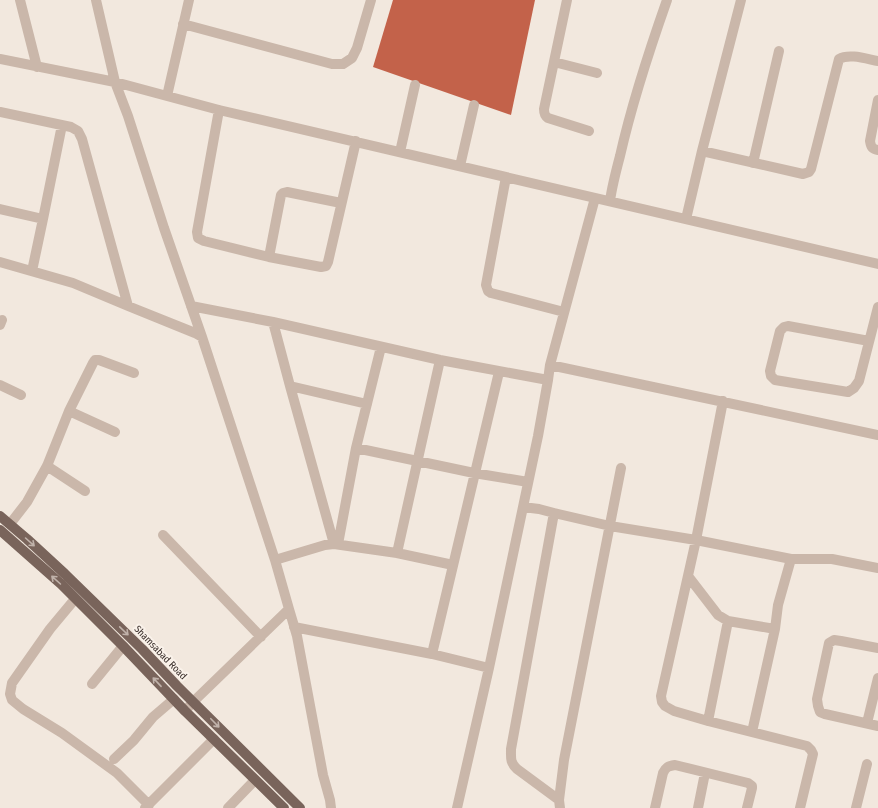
<svg xmlns="http://www.w3.org/2000/svg" width="878" height="808" viewBox="0 0 878 808" font-family="'Fira Sans Condensed',sans-serif">
  <rect width="100%" height="100%" fill="#f2e8de"/>
  <path fill="#c3624a" d="M393 0H535L511 115 373 67Z"/>
  <g fill="none" stroke-linecap="round" stroke-linejoin="round">
    <path stroke="#cab7aa" stroke-width="10" d="M20 0 37 67
      M96 0 115 82 128 116 164 228 202 337 275 560 289 609 297 636 323 775 330 800 331 808
      M567 0 544 109C544 114 545 116 548 118L589 131
      M183 24 332 64H343L352 58 357 48 371 0
      M0 59 115 82 219 110 878 264
      M554 62 597 73
      M167 96 189 0
      M878 100 870 141C871 147 872 149 878 150
      M219 110 197 232 198 238 204 241 269 257 321 267 326 266 328 262 356 141
      M0 112 71 127 78 131 82 139 128 306
      M702 151 803 174 809 172 811 169 839 59C849 53 867 59 878 61
      M400 152 415 85
      M753 163 779 51
      M460 166 474 105
      M506 177 486 285 488 291 491 293 564 312
      M610 201C612 186 616 171 620 156 632 103 649 51 667 0
      M0 209 43 219 32 271
      M43 219 62 125
      M686 219 702 151 741 0
      M269 257 281 195 283 193 287 192 341 203
      M0 262 73 283 128 306 195 333 202 337
      M191 306 273 322 440 360 548 380
      M273 322 290 386 334 544
      M0 325 2 320
      M869 341 788 326 784 327 780 331 770 371 771 376 775 380 848 392 854 388 859 381 878 307
      M550 365 878 435
      M0 385 21 395
      M290 386 367 404
      M723 401 696 540 661 696 662 702 665 706 674 711 708 721 807 746 811 750 813 754 800 808
      M69 411 115 432
      M356 448 474 473 528 482
      M47 466 85 491
      M523 507 539 509 554 513 511 749C511 759 510 762 517 769L559 800
      M554 513 610 526 696 540 791 559H832L878 568
      M10 524 27 502 47 466 69 411 93 363 95 360H99L134 373
      M163 535 261 637
      M338 544 356 448 381 347
      M397 553 440 360
      M275 560 325 545 334 544 397 553 453 565
      M688 576 718 615 728 621 775 629
      M75 599 50 629 12 683 10 694 12 700 23 709 62 733 117 773 149 805
      M294 627 432 654 489 668
      M878 648 841 641 834 640 829 643 817 699 818 706 820 712 825 714 878 726
      M432 654 499 372
      M92 684 123 646
      M185 711 193 702 289 609
      M708 721 728 621
      M867 723 878 678
      M752 732 775 629 778 605 791 559
      M114 759 134 740 153 717 174 699
      M145 808 214 739
      M228 808 255 780
      M457 808 489 668 538 436 548 380 550 365 595 198
      M560 808 559 800 564 760 621 468
      M655 808 663 773C666 767 668 766 675 765L748 783 752 786V788L747 808
      M698 808 705 773
      M856 808 867 764"/>
    <path stroke="#79645b" stroke-width="10" d="M0 516 27 539 65 574 142 649 177 686 300 808
      M0 530 61 584 123 646 185 711 284 808"/>
  </g>
  <defs><path id="oneway-shaft" d="M-6 0H5M1.5-3L5.5 0L1.5 3" fill="none" stroke-width="1.6" stroke-linecap="round" stroke-linejoin="round"/></defs>
  <g stroke="#c0b2aa">
    <use href="#oneway-shaft" transform="translate(30 542) rotate(42)"/>
    <use href="#oneway-shaft" transform="translate(56 580) rotate(-138)"/>
    <use href="#oneway-shaft" transform="translate(124 631) rotate(44)"/>
    <use href="#oneway-shaft" transform="translate(157 682) rotate(-133)"/>
    <use href="#oneway-shaft" transform="translate(215 723) rotate(46)"/>
  </g>
  <g text-anchor="middle" stroke-width="4" stroke-linejoin="round" paint-order="stroke">
    <g font-size="10" fill="#382d29" stroke="#faf2ea">
      <text transform="translate(161 652) rotate(46)" y="4">Shamsabad Road</text>
    </g>
  </g>
</svg>
